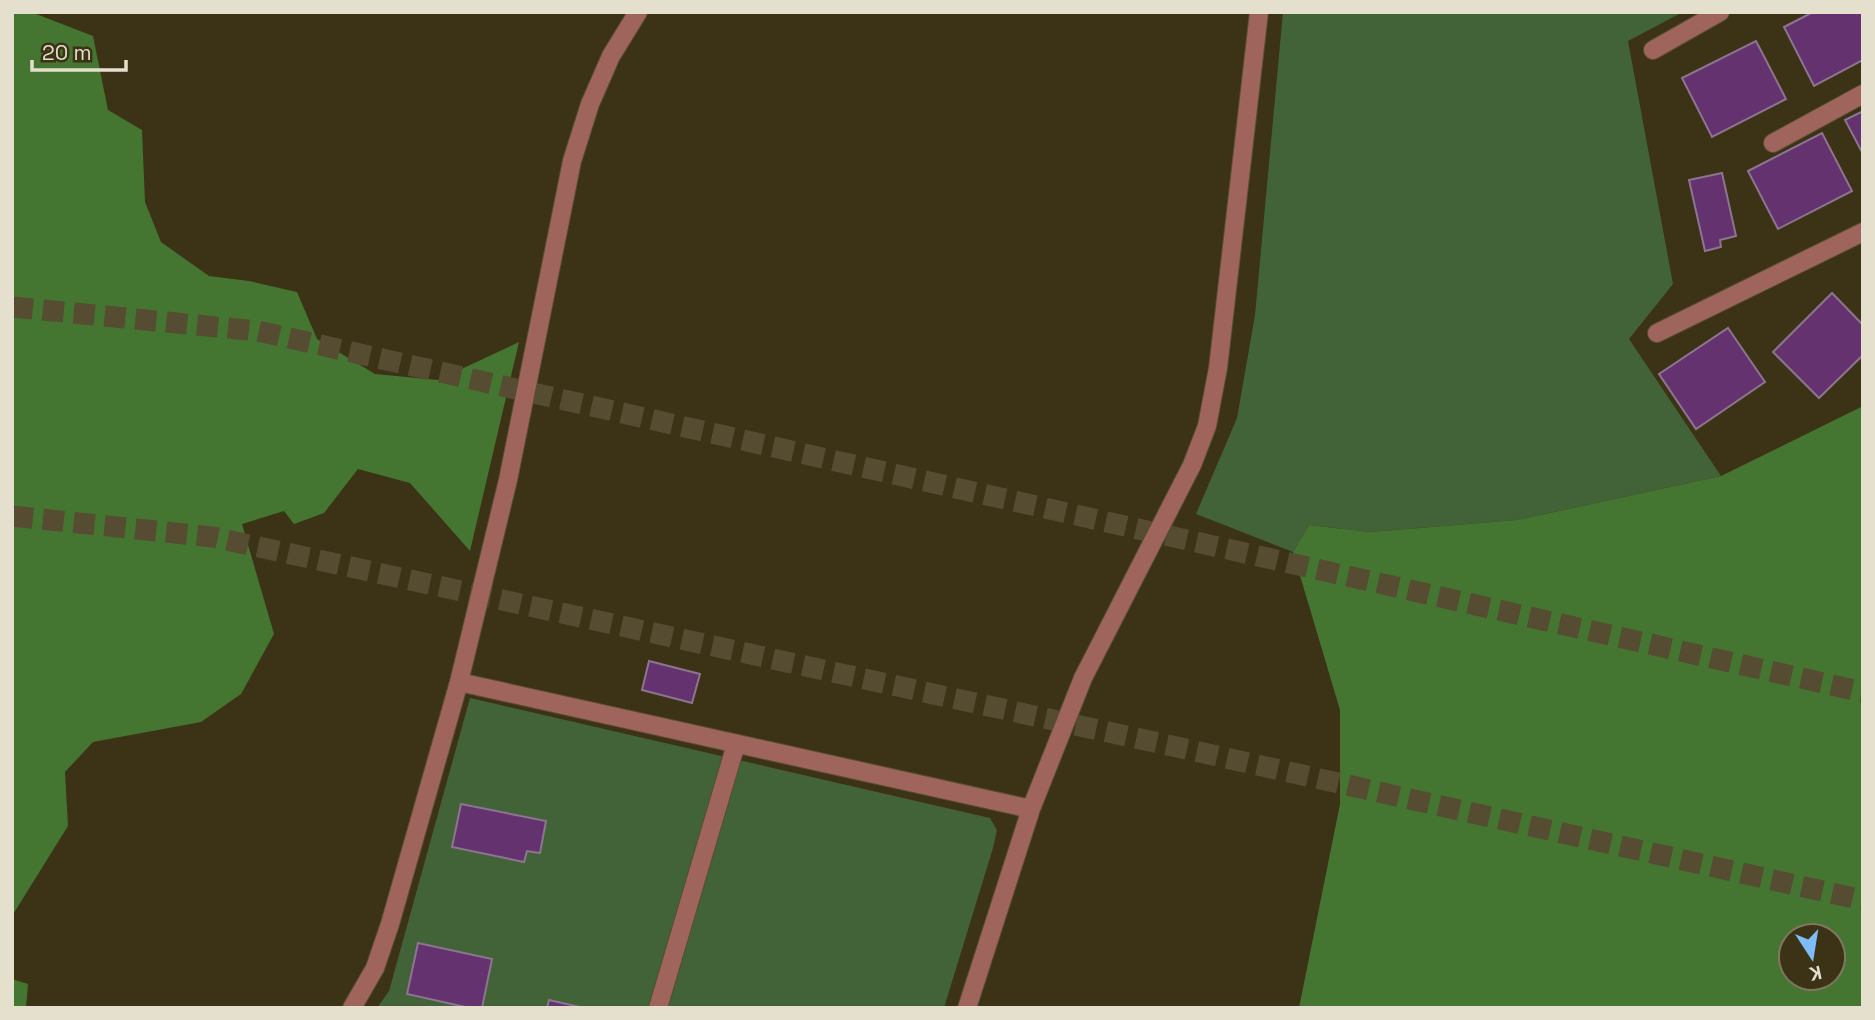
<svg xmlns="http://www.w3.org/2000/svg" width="1875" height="1020" viewBox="0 0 1875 1020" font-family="'Space Grotesk',sans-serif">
  <rect width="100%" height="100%" fill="#3c3216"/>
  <path fill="#426237" d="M1283 12H1683L1628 41 1673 284 1629 339 1721 476 1517 520 1370 532 1309 525 1293 552 1196 514 1237 418 1255 315Z
    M470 698 990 818 997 830 993 848 944 1008H377L389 991Z"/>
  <path fill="#447531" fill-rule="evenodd" d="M12 12H31L93 36 108 110 142 130 145 202 161 242 209 276 249 281 297 292 317 339 375 374 438 380 519 342 470 551 410 483 358 469 324 513 294 524 284 511 242 524 274 634 241 694 201 722 93 742 65 772 68 826 12 916Z
    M1863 406V1008H1299L1340 804V710L1293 552 1309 525 1370 532 1517 520 1721 476ZM1791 936H1833V978H1791Z
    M12 979 28 984 26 1008H12Z"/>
  <path fill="#64326f" stroke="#8b758f" stroke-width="2" d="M1813 12H1863V60L1814 86 1784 27Z
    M1756 41 1786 99 1712 137 1682 78Z
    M1863 111V154L1845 120Z
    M1822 133 1852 191 1778 229 1748 171Z
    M1722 173 1736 236 1720 240 1721 247 1705 251 1689 180Z
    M1832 293 1863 325V355L1819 398 1773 352Z
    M1728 328 1765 382 1696 429 1659 374Z
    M649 661 700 674 692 703 642 690Z
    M461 804 546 821 540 853 527 851 524 862 452 847Z
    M418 943 492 959 482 1008H470L407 994Z
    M549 1000 584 1008H547Z"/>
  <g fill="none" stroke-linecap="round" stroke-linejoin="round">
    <path stroke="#554c32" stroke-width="21" stroke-dasharray="21 10" stroke-linecap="butt" d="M12 307 258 331 1863 692
      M12 516 213 537 1177 747 1863 900"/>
    <g stroke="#574e33" stroke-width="20">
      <path id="minor" d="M1653 50 1720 12
        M1773 143 1863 94
        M1657 333 1863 232
        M459 682 1031 809
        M352 1008 375 968 390 924 459 682 508 480 572 161 590 104 611 56 638 12
        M658 1008 736 744
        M967 1008 1031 809 1083 678 1192 465 1207 426 1218 368 1259 12"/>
    </g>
    <use href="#minor" stroke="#9f645c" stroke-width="18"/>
  </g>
  <rect width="1875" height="1020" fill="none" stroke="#e5dfce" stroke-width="28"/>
  <g transform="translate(1812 957) rotate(168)"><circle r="33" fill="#3c3216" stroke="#807760" stroke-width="2"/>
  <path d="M0-5L12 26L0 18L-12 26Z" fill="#7fbdfa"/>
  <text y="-10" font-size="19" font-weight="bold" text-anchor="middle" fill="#e5dfce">K</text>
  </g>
  <path d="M32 60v10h94v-10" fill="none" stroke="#e5dfce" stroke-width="3.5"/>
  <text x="42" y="60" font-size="21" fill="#e5dfce" stroke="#3c3216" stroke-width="5" paint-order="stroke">20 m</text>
</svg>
